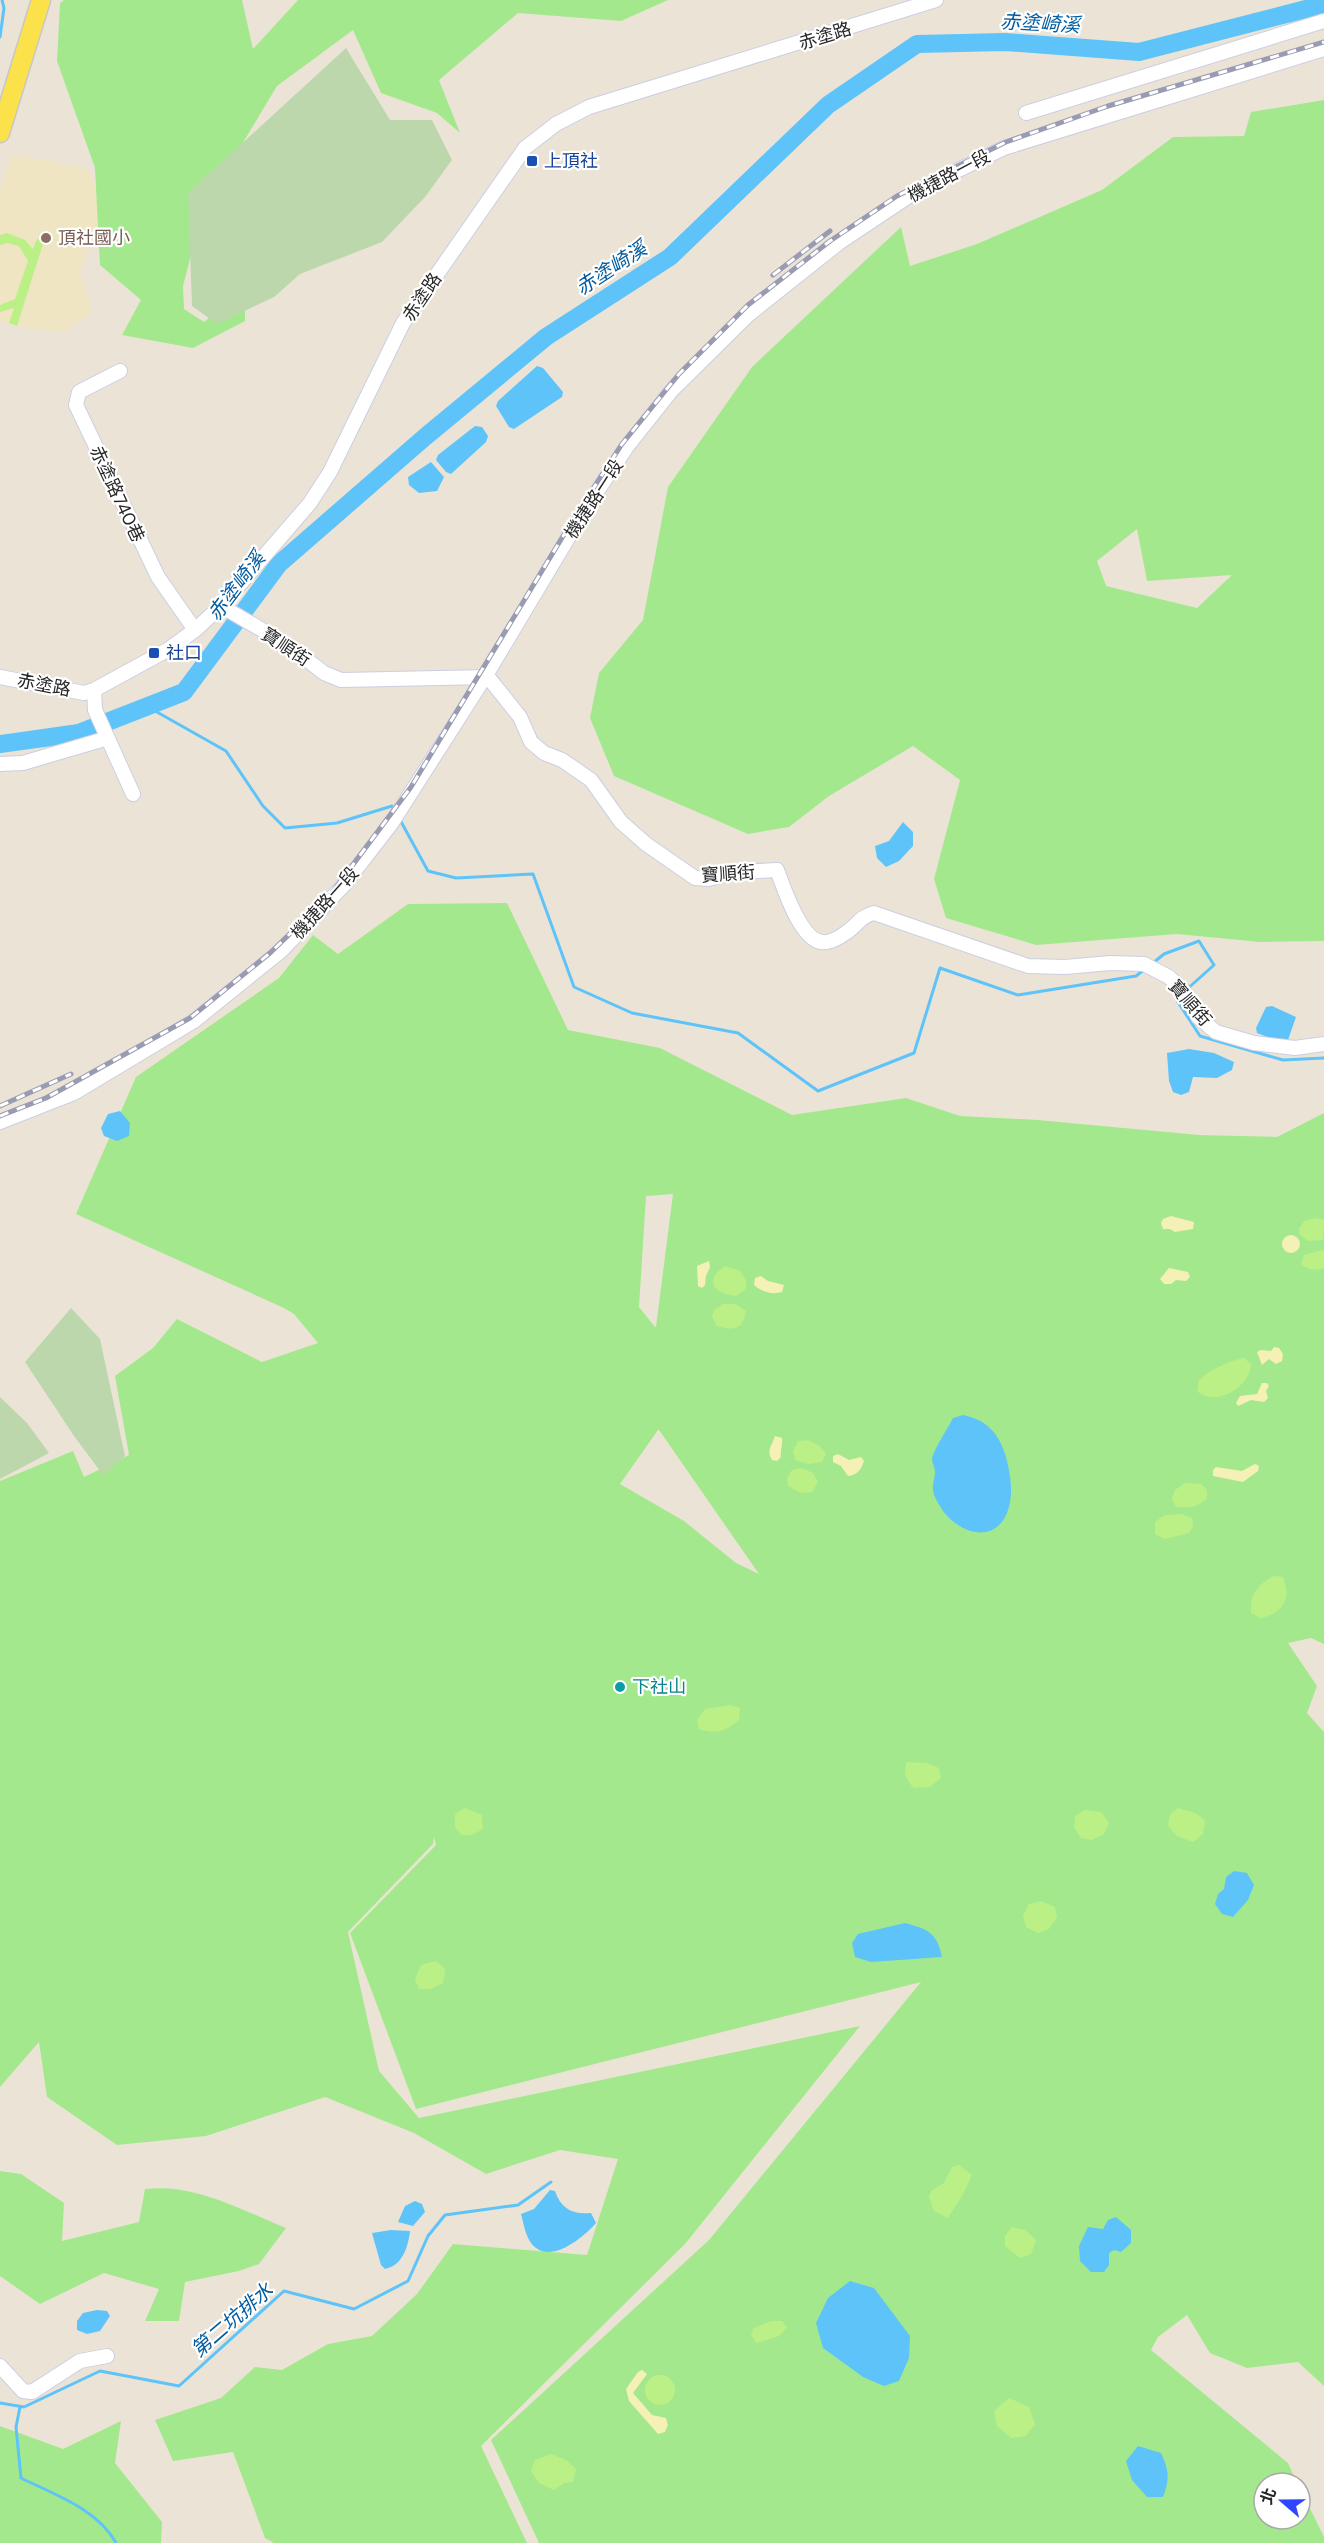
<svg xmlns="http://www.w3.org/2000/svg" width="1324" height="2543" viewBox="0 0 1324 2543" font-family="'DM Sans','Noto Sans TC',sans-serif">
  <rect width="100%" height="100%" fill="#ebe4d6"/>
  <path fill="#efe5c3" d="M12 155 87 168 104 205 80 272 92 312 63 332 29 329 0 321V190Z"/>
  <path fill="#a4e88d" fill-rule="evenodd" d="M64 0H242L253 49 298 0H668L621 21 518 13 439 80 460 133 437 113 381 93 353 30 277 86 203 209 183 286 184 309 204 322 245 289V321L193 348 122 335 141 300 100 265 95 168 57 61 60 3Z
    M1324 100V941L1260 942 1177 934 1036 945 946 918 934 879 960 780 913 746 829 796 789 827 748 834 614 776 590 718 599 673 643 620 668 487 752 367 901 227 910 266 977 244 1102 190 1173 137 1244 136 1251 112ZM1137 529 1147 581 1232 575 1197 608 1106 586 1097 561Z
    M507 903 568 1030 660 1048 792 1115 906 1098 960 1116 1038 1120 1199 1135 1277 1137 1324 1113V1644L1311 1638 1288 1643 1317 1686 1307 1713 1324 1732V2386L1298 2362 1247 2368 1210 2353 1187 2315 1158 2337 1151 2350 1288 2463 1297 2483H1264V2519H1300V2488L1324 2537V2543H539L491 2440 709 2240 921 1982 416 2109 350 1933 436 1845 434 1837 433 1844 348 1932 379 2071 419 2118 860 2026 685 2244 481 2446 527 2543H274L265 2538 233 2452 173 2461 155 2420 221 2398 255 2367 282 2370 328 2344 372 2336 417 2294 453 2244 587 2255 618 2159 560 2150 486 2174 414 2133 325 2097 206 2136 117 2145 47 2097 39 2042 0 2087V1481L73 1451 84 1477 129 1455 115 1376 153 1348 177 1319 262 1362 318 1343 294 1314 284 1308 76 1214 136 1077 279 978 313 935 338 954 408 904ZM673 1194 656 1327H655L639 1307 646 1196ZM658 1430H659L759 1574 736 1563 684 1521 620 1484Z
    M0 2171 21 2174 64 2203 62 2241 139 2222 145 2189C194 2183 242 2210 286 2228L259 2264 239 2271 185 2282 179 2321H145L159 2289 104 2273 40 2304 0 2276Z
    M121 2421 115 2463 162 2522 161 2543H0V2426L63 2449Z"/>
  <path fill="#f5f0b5" d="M1171 1216 1194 1222 1193 1229 1175 1232 1170 1229H1163L1161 1223 1163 1219Z
    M1282 1244a9 9 0 1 1 18 0a9 9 0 1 1-18 0Z
    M709 1261 710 1267 706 1276 705 1285 702 1288 698 1286 697 1266Z
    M1169 1268 1188 1272 1190 1277 1186 1281 1176 1280 1171 1284H1164L1160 1279Z
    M761 1276 768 1281 784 1285 782 1292C772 1295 762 1292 754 1285L755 1278Z
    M1274 1347 1279 1348 1283 1354 1282 1361 1276 1364 1269 1359 1262 1365 1257 1352 1261 1350 1271 1351Z
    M1262 1383H1267L1269 1386 1266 1391 1268 1398 1264 1402 1251 1400 1238 1406 1236 1403 1240 1396 1257 1394Z
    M775 1436 782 1438C783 1445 780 1450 781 1457L777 1461 772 1460C766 1450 772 1446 775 1436Z
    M838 1454 849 1460 861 1457 864 1461C861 1470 857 1475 848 1476L841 1466 833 1462V1456Z
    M1255 1464 1259 1466 1258 1471 1243 1482 1213 1476V1470L1216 1467 1242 1471Z
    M642 2370 647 2374 633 2393 652 2415 666 2418 668 2425 665 2432 658 2434 629 2401 626 2389 638 2372Z"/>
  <path fill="#bdd7ac" d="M346 48 390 120H432L452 160 425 197 382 242 300 274 274 297 217 324 192 306 188 193Z
    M71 1308 100 1339 125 1456 103 1475 74 1436 25 1362Z
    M0 1397 27 1423 49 1453 0 1479Z"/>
  <path fill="#bbf087" d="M7 233 25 240 33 249 37 239 44 241 17 326 9 323 14 308 0 312V305L15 299 28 261 19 246 7 243 0 245V235Z
    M1315 1218 1324 1220 1323 1240 1308 1241 1300 1235 1299 1229 1304 1221Z
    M1322 1250 1324 1251V1268C1315 1271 1308 1270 1301 1264L1304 1255Z
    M725 1266 740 1271 747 1282 745 1290 736 1296C714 1294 703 1281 725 1266Z
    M723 1304H735L746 1311C743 1330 733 1331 717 1326L712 1317 714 1310Z
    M1244 1358 1251 1364C1250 1387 1216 1408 1197 1391 1198 1387 1198 1384 1199 1381 1204 1372 1234 1359 1244 1358Z
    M808 1440 820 1446 826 1454 822 1462 809 1464 795 1460 793 1451 798 1441Z
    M802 1468 813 1473 818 1482 812 1492 801 1493 788 1486 787 1478 792 1470Z
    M1185 1483 1201 1484 1207 1490V1498C1198 1508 1189 1508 1176 1507L1172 1499 1175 1490Z
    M1181 1514 1192 1518 1193 1527 1189 1533 1165 1539 1155 1534V1522L1165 1515Z
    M1273 1576 1283 1577C1292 1599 1283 1613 1261 1618L1251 1613C1250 1593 1257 1586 1273 1576Z
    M730 1705 740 1708 739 1720C726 1731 716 1735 699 1729L697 1720 705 1709Z
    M907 1762 927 1763 939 1768 941 1778 930 1787 914 1788C906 1780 903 1773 907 1762Z
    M465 1808 482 1815 483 1829 472 1835H461L455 1827V1814Z
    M1178 1808 1195 1813 1205 1820 1203 1834 1193 1842 1177 1836 1168 1826 1170 1814Z
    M1085 1810 1101 1812 1109 1823 1104 1834 1092 1840 1081 1838 1074 1827 1075 1816Z
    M1041 1901 1055 1907 1057 1917 1049 1929 1038 1933 1026 1927 1023 1916 1029 1904Z
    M436 1961 445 1969 443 1983 431 1989H419L415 1979 421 1965Z
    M959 2165 972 2175 963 2194 948 2218 934 2211 929 2197 931 2191 944 2183 952 2167Z
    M1012 2227 1025 2230 1036 2240 1031 2254 1020 2258 1005 2246V2236Z
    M771 2321H782L787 2327 779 2336 757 2343 751 2335 754 2328Z
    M645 2390a15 15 0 1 1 30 0a15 15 0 1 1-30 0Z
    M1009 2398 1029 2407 1035 2424 1026 2436 1011 2438 997 2426 994 2411Z
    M551 2454 566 2460 576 2469 573 2482 564 2483 554 2490 539 2483 531 2471 535 2460Z"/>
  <path fill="#5ec3f8" d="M537 366 543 368 563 392 562 397 514 429 509 427 496 406 498 401Z
    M475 426 482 427 488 436 486 442 451 474 446 472 436 460 438 455Z
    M431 462 444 477 437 491 419 493 409 485 408 477Z
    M903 822 913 832V846L899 861 886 867 877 858 875 846 889 841Z
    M1272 1006 1296 1017 1288 1040 1281 1042 1257 1033 1256 1028 1266 1007Z
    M1189 1049 1214 1053 1234 1062 1232 1070 1217 1078 1193 1077 1189 1092 1181 1095 1173 1092 1169 1081 1167 1053Z
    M120 1111 130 1123 129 1136 117 1141 104 1136 101 1128 108 1114Z
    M963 1415C987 1420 999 1433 1006 1457 1011 1476 1015 1500 1004 1519 988 1544 957 1530 943 1511 939 1504 934 1498 933 1490 932 1485 935 1478 935 1472 935 1468 932 1463 932 1459 934 1449 948 1428 953 1418Z
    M1234 1871 1247 1873 1254 1885 1248 1900 1233 1917 1222 1914 1215 1904 1218 1894 1224 1889 1226 1877Z
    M905 1923C927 1929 937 1932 942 1957L871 1962 855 1957 852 1943 858 1934Z
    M550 2190 555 2191C561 2209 573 2215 591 2213L596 2223C585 2236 554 2262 536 2248 526 2241 524 2225 521 2214L534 2209Z
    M415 2201 422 2204 425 2212 413 2226 398 2222 405 2206Z
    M1116 2217 1131 2230V2243L1121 2252 1114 2250 1109 2253V2265L1104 2272H1091L1080 2261 1079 2246 1088 2227 1103 2229 1108 2220Z
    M391 2230 410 2231C408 2247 403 2265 385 2269L381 2265 372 2233Z
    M850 2281 874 2288 910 2336 909 2358 899 2381 884 2386 863 2377 823 2348 816 2323 828 2298Z
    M97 2310 107 2311 110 2316 100 2331 87 2334 77 2330V2321L83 2313Z
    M1138 2446 1161 2453C1169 2470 1170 2479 1163 2497H1147L1132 2480 1126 2461Z"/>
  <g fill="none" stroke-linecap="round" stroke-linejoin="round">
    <path stroke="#5ec3f8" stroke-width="3" d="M0 37 4 8 2 0
      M148 707 226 751 263 806 285 828 337 823 392 806 394 810
      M399 818 428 871 456 878 533 874 574 987 632 1013 738 1033 818 1091 914 1053 940 968 1018 995 1136 976 1145 969
      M1153 963 1164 954 1199 941 1214 965 1186 990
      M1181 994 1176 999 1200 1036 1283 1060 1324 1058
      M0 2403 24 2407 100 2371 179 2386 284 2291 354 2309 408 2281 428 2236 445 2215 518 2205 551 2182
      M20 2407 16 2427 21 2478C53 2494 98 2509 116 2543"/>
    <path stroke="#5ec3f8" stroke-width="18" d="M0 744 79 733 184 692 279 564 425 437 546 337 670 257 828 105 917 44 1005 42 1139 52 1306 9 1324 7"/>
    <g stroke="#cccee2" stroke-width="16">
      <path id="minor" d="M1026 113 1324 21
        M120 371 79 392 76 405 158 577 195 630
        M221 606 288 645 324 673 341 680 488 677 520 717 531 742 544 753 562 760 591 780 621 822 646 844 695 878 708 879 736 872 777 870C784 888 802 947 827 942 832 941 840 937 844 934 856 927 860 916 874 913L1028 966 1065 967 1110 963 1144 964 1169 977 1188 996 1198 1017 1216 1032 1254 1043 1295 1048 1324 1044
        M0 677 84 693 94 690 169 649 195 630 221 606 310 503 330 472 403 323 525 148 556 124 589 107 936 0
        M94 690 95 710 133 794
        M0 764 23 763 108 738
        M0 1122 74 1093 194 1021 282 950 343 886 391 824 485 677 586 508 626 448 672 390 748 315 840 242 921 188 1004 148 1324 49
        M0 2366 23 2391 32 2392 80 2361 107 2356"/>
    </g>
    <g stroke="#c7c7c7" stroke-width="21">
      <path id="major" d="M0 133 41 0"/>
    </g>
    <use href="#minor" stroke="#fff" stroke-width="14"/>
    <use href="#major" stroke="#fce24a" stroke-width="18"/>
    <g stroke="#999bb3" stroke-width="5">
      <path id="rail" d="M773 275 830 231
        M0 1106 71 1074
        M0 1116 46 1098 190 1018 270 953 331 894 411 787 571 523 622 444 679 374 748 305 830 241 897 196 1006 142 1108 106 1324 42"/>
    </g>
    <use href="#rail" stroke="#fff" stroke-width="3" stroke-dasharray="9" stroke-linecap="butt"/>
  </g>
  <g fill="#1a4fb4" stroke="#fff" stroke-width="2">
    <rect x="526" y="155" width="12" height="12" rx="3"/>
    <rect x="148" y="647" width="12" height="12" rx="3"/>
  </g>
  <circle fill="#8d6e63" stroke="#fff" stroke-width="2" cx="46" cy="238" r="6"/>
  <circle fill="#0f9aa8" stroke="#fff" stroke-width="2" cx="620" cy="1687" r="6"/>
  <g text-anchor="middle" stroke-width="4.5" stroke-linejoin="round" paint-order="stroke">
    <g font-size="18" fill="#272727" stroke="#fff">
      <text transform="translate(825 36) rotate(-17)" y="6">赤塗路</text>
      <text transform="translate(949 176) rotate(-28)" y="6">機捷路一段</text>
      <text transform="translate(422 297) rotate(-56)" y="6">赤塗路</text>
      <text transform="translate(117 494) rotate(65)" y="6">赤塗路740巷</text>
      <text transform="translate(594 499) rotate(-57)" y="6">機捷路一段</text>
      <text transform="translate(286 647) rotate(33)" y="6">寶順街</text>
      <text transform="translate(44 685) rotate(11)" y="6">赤塗路</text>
      <text transform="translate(728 874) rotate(-4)" y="6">寶順街</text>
      <text transform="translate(325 903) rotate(-48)" y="6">機捷路一段</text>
      <text transform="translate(1190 1003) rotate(49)" y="6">寶順街</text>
    </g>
    <g font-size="18" fill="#164399" stroke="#fff" text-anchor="start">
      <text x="544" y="167">上頂社</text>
      <text x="166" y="659">社口</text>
    </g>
    <g font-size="18" fill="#785e54" stroke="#fff" text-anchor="start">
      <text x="58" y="244">頂社國小</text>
    </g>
    <g font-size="18" fill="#0d838f" stroke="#fff" text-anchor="start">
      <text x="632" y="1693">下社山</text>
    </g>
    <g font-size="20" font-style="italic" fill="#025ca0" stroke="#fff">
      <text transform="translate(1040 23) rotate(3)" y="7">赤塗崎溪</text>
      <text transform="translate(611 268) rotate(-33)" y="7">赤塗崎溪</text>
      <text transform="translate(236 586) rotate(-53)" y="7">赤塗崎溪</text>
      <text transform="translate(232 2320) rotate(-41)" y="7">第二坑排水</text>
    </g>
  </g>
  <g transform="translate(1282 2501) rotate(290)"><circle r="28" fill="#ffffff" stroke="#a9a9a9" stroke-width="1.5"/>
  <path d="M0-4.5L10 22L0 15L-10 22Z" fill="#3045ff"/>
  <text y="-9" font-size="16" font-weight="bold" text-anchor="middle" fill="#272727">北</text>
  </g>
</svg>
